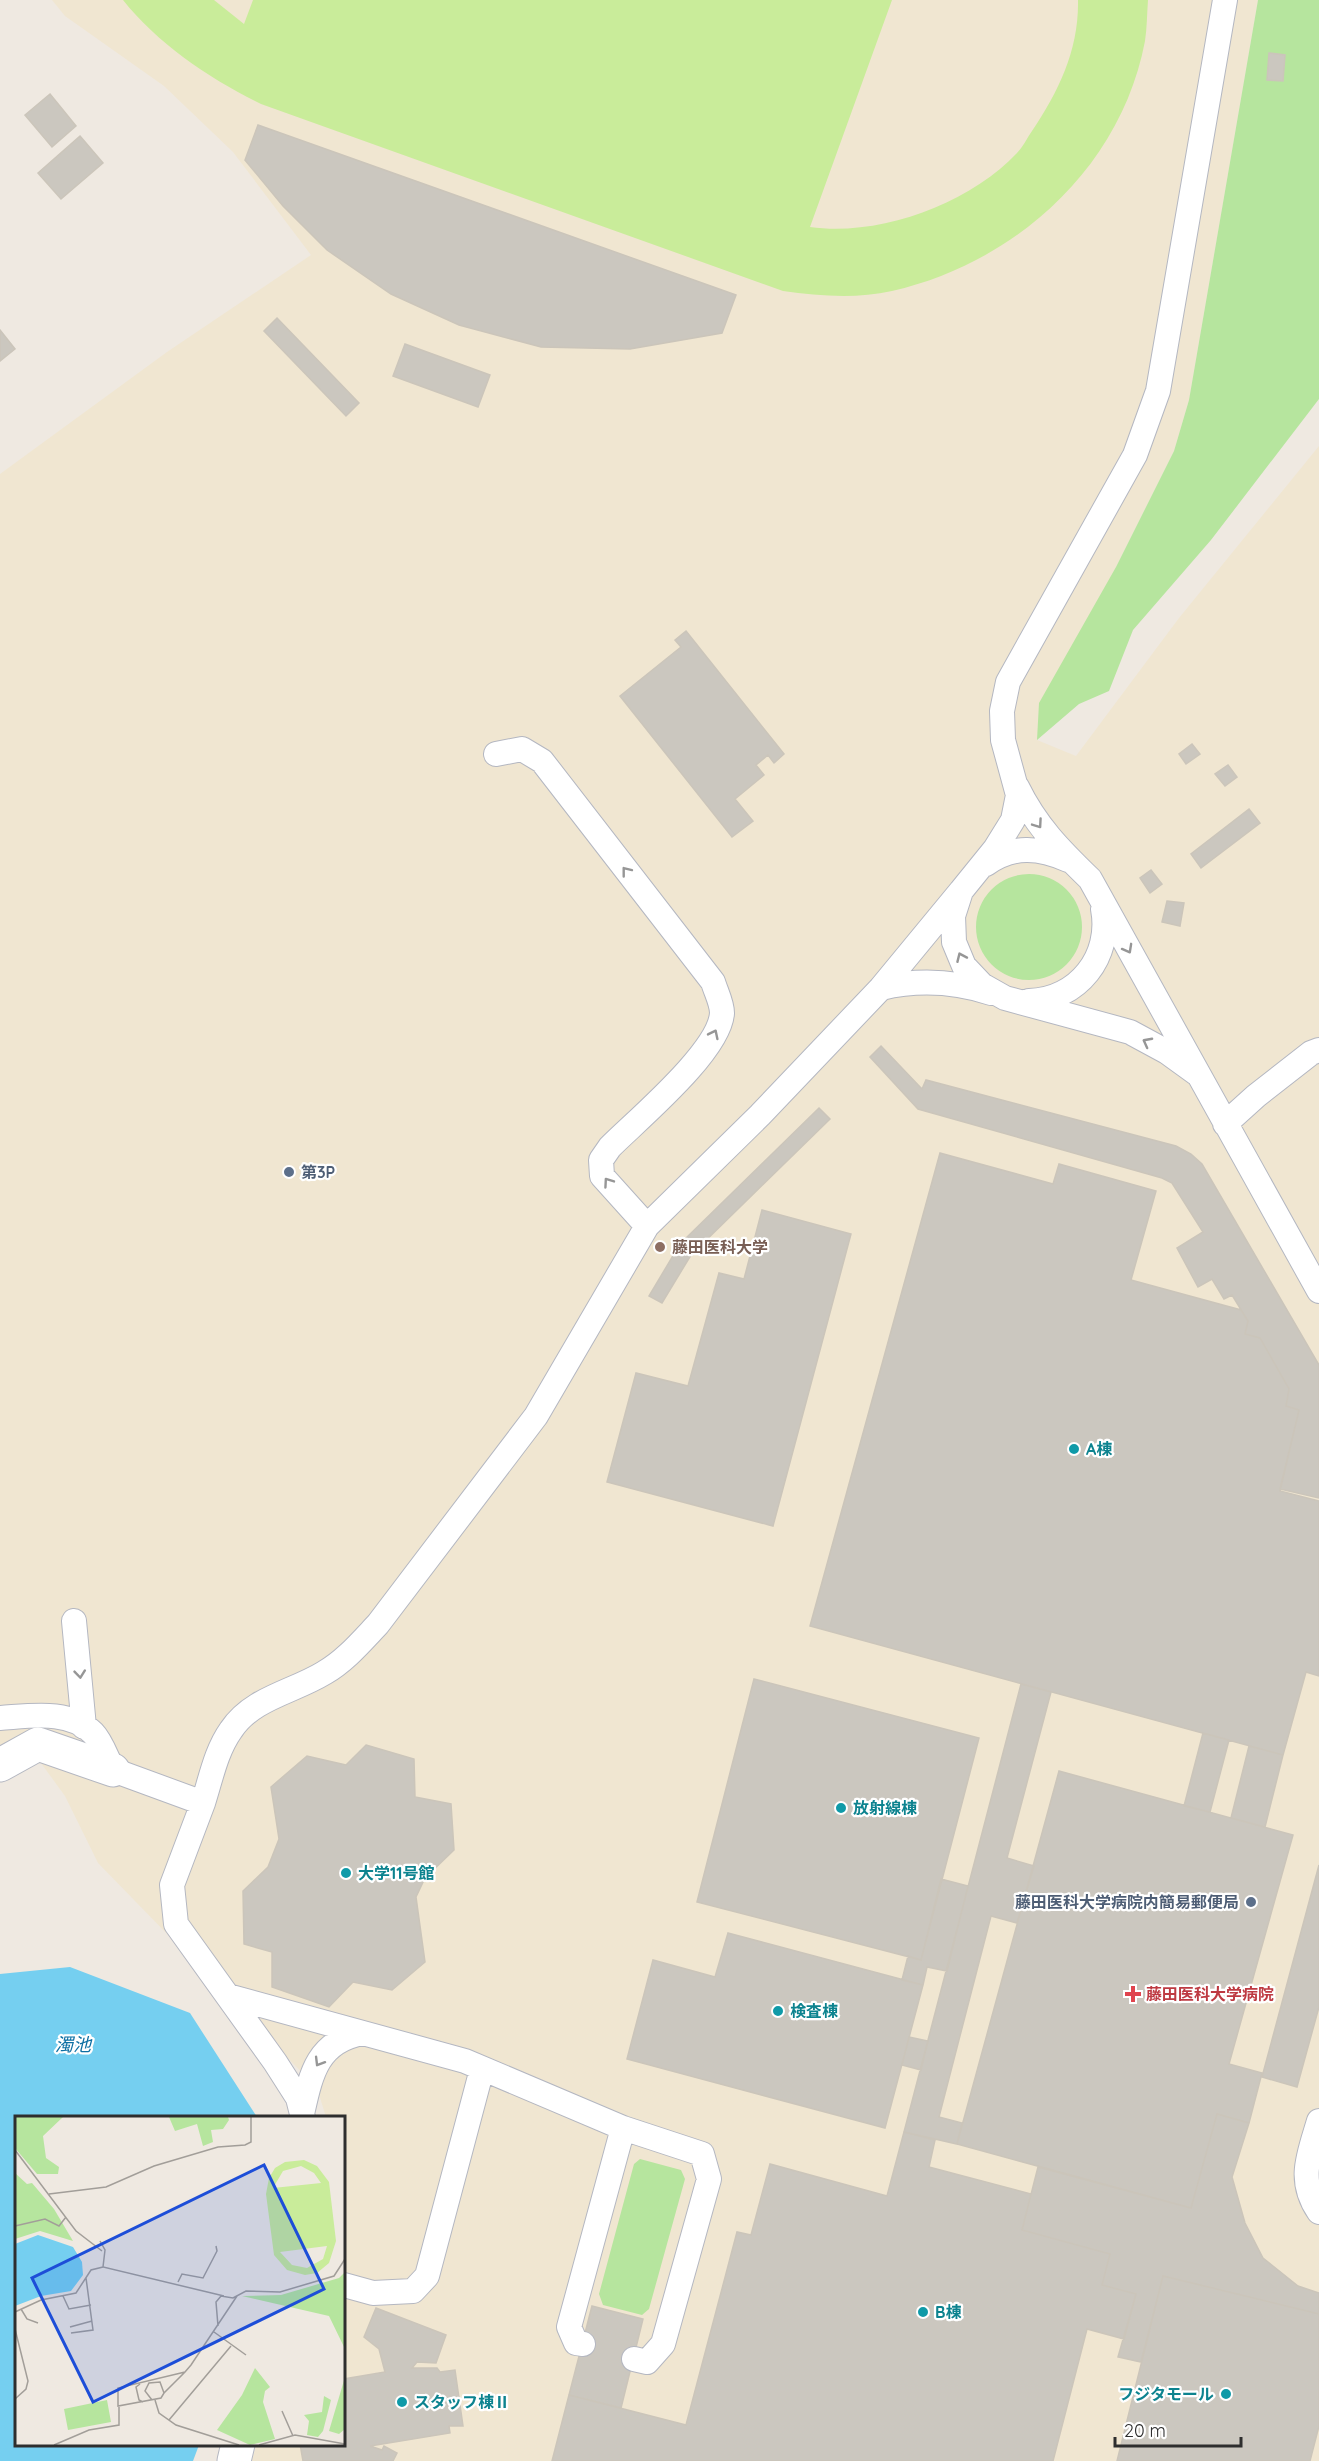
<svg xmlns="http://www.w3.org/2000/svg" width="1319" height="2461" viewBox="0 0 1319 2461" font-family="Quicksand,'Noto Sans JP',sans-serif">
  <rect width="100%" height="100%" fill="#efe9e1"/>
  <path fill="#f0e6d1" d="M52 0H1258L1189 400 1174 451 1116 567 1037 740 1076 756 1179 618 1319 446V2461H252L256 2445 344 2444V2118L326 2117 317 2088 98 1863 65 1796 22 1737 0 1747V474L167 352 311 255 233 152 164 86 65 16Z"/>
  <path fill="#b6e59e" d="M1258 0H1319V399L1211 540 1133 630 1109 691 1079 704 1037 740 1039 703 1116 567 1174 451 1189 400Z
    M976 927a53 53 0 1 1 106 0a53 53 0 1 1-106 0Z
    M640 2159 681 2170 685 2179 649 2309 642 2315 603 2305 599 2294 634 2164Z"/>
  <path fill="#c9ec9a" d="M123 0H214L244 24 253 0H892L810 227C879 237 969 204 1017 153 1023 147 1027 138 1032 131 1059 91 1079 49 1078 0H1148C1147 13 1147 28 1145 41 1121 168 1015 263 892 291 856 299 819 296 783 291L261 104C210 79 158 44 123 0Z"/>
  <path fill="#75cff0" d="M70 1967 190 2013 257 2117 16 2118V2444L199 2445 193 2461H0V1974Z"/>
  <path fill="#cbc7bf" stroke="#cbc5ba" stroke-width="1.5" d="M1269 53 1285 55 1283 81 1267 80Z
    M50 94 76 126 52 147 25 115Z
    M258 125 736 295 722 333 630 349 541 347 459 325 391 294 327 250 283 206 245 160Z
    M80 136 103 163 61 199 38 173Z
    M277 318 359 403 346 416 264 331Z
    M0 330 15 349 0 361Z
    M405 344 490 375 478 407 393 376Z
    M686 631 784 754 774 763 768 755 756 765 764 775 735 799 753 821 732 837 620 696 681 647 675 640Z
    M1192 744 1200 754 1186 764 1179 754Z
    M1228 765 1237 777 1225 786 1215 774Z
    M1249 809 1260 823 1201 868 1191 854Z
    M1151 870 1162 884 1150 893 1140 878Z
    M1167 901 1184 903 1180 926 1162 922Z
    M881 1046 922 1089 926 1080 1176 1146 1191 1154 1202 1164 1319 1365V1498L1280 1489 1299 1410 1286 1406 1289 1389 1260 1338 1245 1334 1248 1321 1232 1295 1224 1299 1212 1279 1198 1287 1177 1248 1203 1232 1172 1183 1162 1178 918 1109 870 1057Z
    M819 1108 830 1119 691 1255 662 1303 649 1296 680 1244Z
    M940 1153 1053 1184 1059 1164 1156 1191 1131 1280 1241 1310 1248 1321 1245 1334 1260 1338 1289 1389 1286 1406 1299 1410 1280 1491 1319 1501V1676L1306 1672 1283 1755 810 1626Z
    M762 1210 851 1234 773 1526 607 1482 636 1373 688 1386 719 1273 744 1279Z
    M754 1679 979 1738 921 1960 697 1902Z
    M1021 1684 1051 1692 1007 1858 1034 1866 1017 1923 991 1916 939 2117 962 2123 957 2144 904 2132Z
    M1203 1733 1229 1740 1210 1812 1184 1806Z
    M366 1745 414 1759 415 1797 451 1804 454 1850 425 1878 416 1897 425 1962 392 1990 353 1982 329 2007 272 1987V1952L244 1944 243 1891 268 1867 279 1839 271 1787 307 1756 346 1765Z
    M1249 1746 1283 1755 1265 1827 1231 1818Z
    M1059 1771 1293 1835 1229 2064 1262 2073 1249 2123 1217 2114 1191 2208 957 2144Z
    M1319 1865V2007L1297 2087 1262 2077Z
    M941 1879 968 1886 947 1971 927 1967 923 1985 902 1980 908 1956 921 1960Z
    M728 1933 923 1985 885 2128 627 2059 653 1960 715 1977Z
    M909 2037 928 2041 921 2070 902 2065Z
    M1217 2114 1249 2123 1232 2177 1245 2223 1263 2258 1298 2286 1319 2293V2314L1163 2276 1141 2362 1118 2357 1136 2294 1102 2285 1110 2254 1022 2230 1038 2167 1191 2208Z
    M904 2132 935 2140 929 2167 1031 2194 1022 2230 1110 2254 1102 2285 1136 2294 1124 2339 1087 2329 1053 2461H552L569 2395 686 2425 737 2232 751 2235 770 2164 887 2196Z
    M1163 2276 1319 2314V2426L1310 2461H1117Z
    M592 2306 643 2319 621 2408 569 2395Z
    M376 2308 446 2335 436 2363 417 2362 412 2368H437L440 2372 455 2370 463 2426H449L450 2433 370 2446 382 2450 384 2446 397 2453 393 2461H303L300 2444H344V2379L385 2372 379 2349 364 2337Z"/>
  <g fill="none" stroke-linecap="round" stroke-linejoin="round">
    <g stroke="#b4b7c1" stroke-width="26">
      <path id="lane" d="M496 754 522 749 542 761 713 982C716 992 722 1003 722 1013 720 1051 637 1120 610 1147L601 1160 602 1176 647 1226
        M1017 787C1036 826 1060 850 1090 879L1319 1291
        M986 864C1013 845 1039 847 1068 860
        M881 988C919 979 954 981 991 993
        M1029 1001C1078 1000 1112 956 1103 909
        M1196 1073 1167 1052 1130 1032 1005 998 982 985 964 966 954 942 953 916 961 891 995 849 1013 820 1018 795 1003 740 1002 711 1008 682 1135 455 1158 391 1225 0
        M1225 1124 1256 1096 1311 1053 1319 1050
        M74 1621 84 1727
        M0 1718C31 1716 69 1709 93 1733 102 1742 107 1759 113 1770L203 1803C211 1778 216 1751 231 1730 252 1698 293 1692 324 1673 345 1661 361 1642 378 1624L536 1416 647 1226 760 1115 881 988 961 891
        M203 1803 172 1885 176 1924 275 2062 298 2098 303 2118
        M228 1996 465 2061 623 2128 702 2154 709 2179 663 2344 647 2362 634 2359
        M302 2114C311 2074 317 2042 362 2033
        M1319 2121C1309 2155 1297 2180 1319 2212
        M344 2285 373 2293 413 2291 427 2276 482 2069
        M583 2344 576 2343 569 2327 623 2128"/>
    </g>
    <g stroke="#b4b7c1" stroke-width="35">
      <path id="street" d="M0 1765 38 1744 113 1770
        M234 2461 238 2444"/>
    </g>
    <use href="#lane" stroke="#fff" stroke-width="24"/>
    <use href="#street" stroke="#fff" stroke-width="33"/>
  </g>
  <defs><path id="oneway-chevron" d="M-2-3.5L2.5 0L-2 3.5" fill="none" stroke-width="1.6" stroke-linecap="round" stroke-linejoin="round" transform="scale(1.5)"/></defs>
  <g stroke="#969696">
    <use href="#oneway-chevron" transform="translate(1038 824) rotate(55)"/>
    <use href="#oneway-chevron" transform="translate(626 871) rotate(-128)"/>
    <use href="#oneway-chevron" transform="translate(1128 949) rotate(61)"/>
    <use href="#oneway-chevron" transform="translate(961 957) rotate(-114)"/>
    <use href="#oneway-chevron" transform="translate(714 1034) rotate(-64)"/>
    <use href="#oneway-chevron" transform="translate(1147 1042) rotate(-152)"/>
    <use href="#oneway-chevron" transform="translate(608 1182) rotate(-125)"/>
    <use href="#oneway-chevron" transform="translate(80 1674) rotate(84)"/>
    <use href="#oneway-chevron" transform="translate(319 2062) rotate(121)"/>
  </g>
  <g fill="#5c6f8a" stroke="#fff" stroke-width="2">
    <circle cx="289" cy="1172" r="6"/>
    <circle cx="1251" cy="1902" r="6"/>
  </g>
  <circle fill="#8d6e63" stroke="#fff" stroke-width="2" cx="660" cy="1247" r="6"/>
  <g fill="#0f9aa8" stroke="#fff" stroke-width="2">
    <circle cx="1074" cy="1449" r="6"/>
    <circle cx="841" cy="1808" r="6"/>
    <circle cx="346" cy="1873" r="6"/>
    <circle cx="778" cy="2011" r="6"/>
    <circle cx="923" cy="2312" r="6"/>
    <circle cx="1226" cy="2394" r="6"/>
    <circle cx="402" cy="2402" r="6"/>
  </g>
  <path fill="#e0444e" stroke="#fff" stroke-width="2" d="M1130 1985h6v6h6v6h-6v6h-6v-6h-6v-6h6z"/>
  <g text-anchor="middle" stroke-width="4.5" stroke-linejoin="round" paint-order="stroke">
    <g font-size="16" font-weight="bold" fill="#4e5e75" stroke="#fff" text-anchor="start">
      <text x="301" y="1178">第3P</text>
      <text x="1239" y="1908" text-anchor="end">藤田医科大学病院内簡易郵便局</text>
    </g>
    <g font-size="16" font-weight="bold" fill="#785e54" stroke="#fff" text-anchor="start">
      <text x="672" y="1253">藤田医科大学</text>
    </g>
    <g font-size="16" font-weight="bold" fill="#0d838f" stroke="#fff" text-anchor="start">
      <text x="1086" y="1455">A棟</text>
      <text x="853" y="1814">放射線棟</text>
      <text x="358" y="1879">大学11号館</text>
      <text x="790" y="2017">検査棟</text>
      <text x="935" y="2318">B棟</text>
      <text x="1214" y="2400" text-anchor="end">フジタモール</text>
      <text x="414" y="2408">スタッフ棟Ⅱ</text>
    </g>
    <g font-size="16" font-weight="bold" fill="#be3a42" stroke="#fff" text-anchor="start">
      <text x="1146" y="2000">藤田医科大学病院</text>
    </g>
    <g font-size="18" font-style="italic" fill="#0d6fa3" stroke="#fff">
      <text x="73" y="2051">濁池</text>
    </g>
  </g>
  <g transform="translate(15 2116)">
    <rect width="330" height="330" fill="#efe9e1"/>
    <path d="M0 1H48L28 20 31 42 44 51 43 58H22L0 32ZM154 1H213L214 4 208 13 196 14 198 26 188 30 182 8 160 15ZM0 57 12 68 17 67 39 93 58 125 25 115 0 123ZM330 156V233L314 200 227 180 266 179 324 162ZM240 252 255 271 250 275 248 286 260 323 235 329 202 314 227 279ZM330 261V313L324 318 314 315ZM309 280 316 284 308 315 303 321 292 319 294 305 289 299 307 296ZM92 284 96 306 53 314 49 293Z" fill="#b6e59e"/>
    <path d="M289 44 302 50 314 66 321 125 314 147 302 157 290 159 272 154 259 139 251 78 254 62 260 52 270 46ZM286 50 299 57 306 67 258 72 268 55ZM312 130 308 143 292 152 277 149 265 136Z" fill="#c9ec9a" fill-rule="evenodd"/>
    <path d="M23 119 58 131 67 146 68 159 56 175 26 180 0 190V128Z" fill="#75cff0"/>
    <path fill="none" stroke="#a29e99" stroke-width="1.5" d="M0 34 61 115 87 135M34 78 91 71 139 50 203 31 230 29 236 26V1M0 110 30 103 44 110 51 101M85 125 90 134 88 151 209 180M163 166 167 158 188 162 202 135 201 130M48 180 54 193 76 189M6 193 12 203 23 207M0 196 26 184 61 177 76 154 88 151M203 210 201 186 206 180 218 182 231 175 265 176 319 160 330 143M55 211 77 205M0 213 13 265 11 273 0 283M199 216 231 239M56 217 78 214 71 162M170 256 103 272V290L146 282 149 277 170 256 176 249 222 180M125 268 121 271 124 284 128 286M137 284 130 275 134 267 145 266 149 277M140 284 144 297 161 309 224 329M267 295 278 320M154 304 216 230M39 329 74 314 104 309V291M244 329 280 319 330 328"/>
    <path fill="#1d4ed8" fill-opacity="0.15" stroke="#1d4ed8" stroke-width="3" d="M249 49 309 173 78 286 17 162Z"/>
    <rect width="330" height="330" fill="none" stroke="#2e2e2e" stroke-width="3"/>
  </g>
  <path d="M1115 2437v9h126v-9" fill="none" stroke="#2e2e2e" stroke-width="3"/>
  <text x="1124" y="2437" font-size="18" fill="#2e2e2e" stroke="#ffffff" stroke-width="4.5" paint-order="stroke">20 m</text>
</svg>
